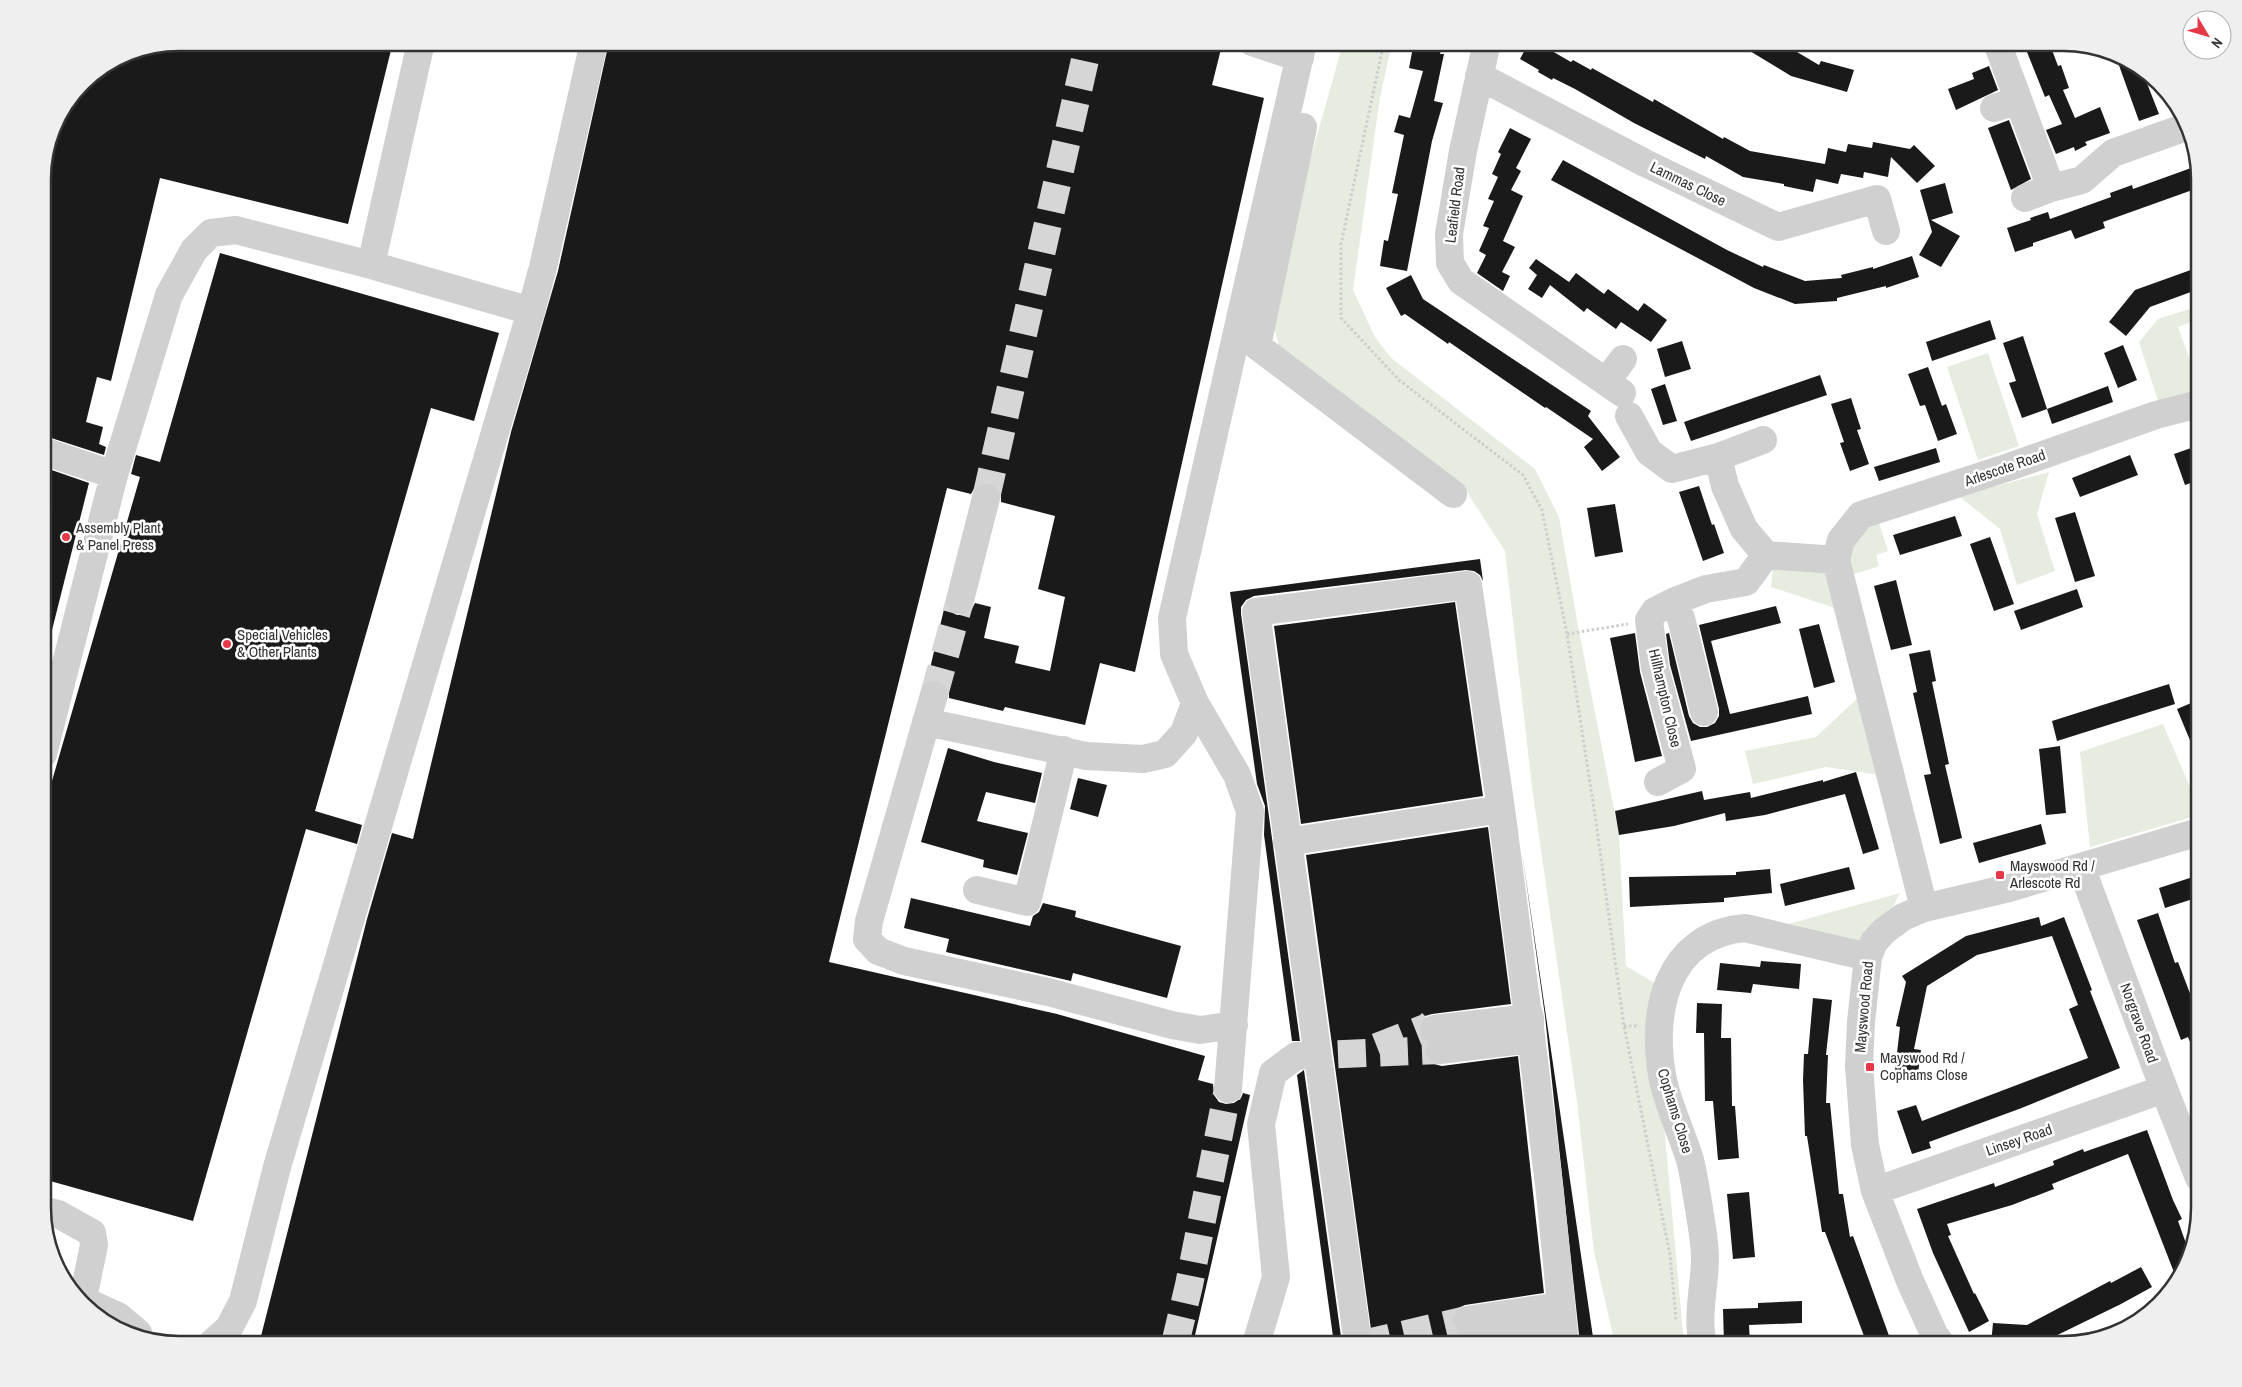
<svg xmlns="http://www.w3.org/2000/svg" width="2242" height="1387" viewBox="0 0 2242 1387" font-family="'Archivo Narrow',sans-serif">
  <rect width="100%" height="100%" fill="#fff"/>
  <path fill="#e6ecdf" d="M1343 43H1392L1380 97 1353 290 1375 337 1391 358 1535 469 1559 517 1578 626 1619 835 1626 966 1658 985 1664 1125 1684 1344H1615L1594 1252 1577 1102 1532 787 1505 551 1465 489 1399 440 1316 373 1279 346 1273 325 1300 196Z
    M2199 306V319L2178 327 2195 374H2199V394L2158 401 2139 342 2158 319Z
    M1988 353 2019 446 1978 460 1947 367Z
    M2049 472 2037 514 2055 571 2017 585 2000 529 1959 496Z
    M1878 520 1888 551 1876 555 1879 566 1852 575 1844 555 1851 537Z
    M1773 566 1826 568 1838 609 1771 587Z
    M1859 697 1880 775 1826 767 1753 784 1745 751 1816 737Z
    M2163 724 2199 808V815L2090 847 2080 752Z
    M1900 893 1887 918 1858 946 1774 928Z"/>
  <path fill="#1a1a1a" d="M180 42H393L348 224 160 178 111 381 97 377 86 422 103 427 99 444 106 447 104 455 45 436 50 415 43 414V171L53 127 83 82 127 53Z
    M609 42H1213L1222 45 1212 85 1264 98 1135 672 1100 663 1085 725 1005 707 1003 711 949 698V691L945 684 938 680 927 681 945 605 949 611 957 615H965L971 611 975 603 991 607 984 638 1019 646 1015 663 1050 671 1065 597 1038 589 1055 516 1001 502V493L997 487 990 483H981L975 487 971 494 947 488 829 962 1057 1014 1205 1056 1198 1080 1213 1084 1214 1095 1219 1102 1226 1104 1234 1103 1241 1098 1243 1093 1250 1095 1193 1344H259L367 919 392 833 413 839 511 432 558 271Z
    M1414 42H1443L1440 54H1444L1434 101 1443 103 1432 141 1407 271 1380 266 1384 240 1388 241 1398 194 1392 193 1404 135 1394 132 1399 115 1410 118 1423 71 1409 68Z
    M1529 42H1548L1545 47 1571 62 1573 60 1591 70 1592 68 1653 102 1654 99 1723 139 1724 137 1750 151 1825 164 1828 148 1846 152 1848 144 1872 148 1873 142 1910 149 1914 145 1935 166 1917 183 1891 157 1888 177 1864 172 1863 178 1841 174 1838 184 1816 179 1813 192 1784 186V184L1743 177 1706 156 1705 159 1634 123 1575 89 1553 78 1552 80 1538 72 1539 70 1520 59Z
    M1735 42H1780L1819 65 1821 61 1854 70 1847 92 1791 76Z
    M2023 42H2049L2058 66 2061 65 2069 88 2063 90 2075 118 2100 107 2110 133 2085 142 2087 145 2075 151 2074 147 2056 154 2046 130 2062 124 2049 95 2045 97Z
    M2116 57 2131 61 2143 73 2159 114 2139 121Z
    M1989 66 1998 90 1956 110 1948 89 1974 79 1972 73Z
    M2009 120 2031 179 2011 190 1988 128Z
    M1510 128 1531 139 1516 168 1521 171 1511 190 1523 196 1503 241 1515 247 1502 272 1510 276 1503 291 1477 273 1486 255 1479 251 1489 228 1483 226 1494 201 1488 199 1498 177 1492 174 1501 154 1498 152Z
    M1563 160 1727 250 1763 267 1764 265 1805 281 1842 278 1841 275 1873 267V269L1912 256 1919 277 1886 288V286L1837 298V301L1795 304 1754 288 1551 180Z
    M2191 168 2198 188 2103 222 2105 228 2075 239 2071 230 2033 243V246L2015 252 2007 228 2031 220 2030 218 2048 212 2050 219 2111 197 2110 193 2132 185 2133 189Z
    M1945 183 1953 213 1931 220 1960 236 1941 267 1919 255 1932 232 1920 190Z
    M220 253 499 333 474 421 431 408 315 811 362 825 357 844 306 829 193 1221 43 1179V812L140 477 131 474 136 455 160 462Z
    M1536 259 1569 282 1576 273 1604 294 1608 289 1638 311 1644 303 1667 320 1651 342 1621 322 1616 329 1587 308 1584 312 1550 285 1542 298 1528 289 1537 275 1529 268Z
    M2199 267V289L2150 307 2126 336 2109 322 2135 290Z
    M1411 275 1423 299 1591 411 1588 416 1620 457 1602 471 1584 447 1593 439 1546 407 1545 408 1449 342 1448 344 1405 314 1401 316 1386 288Z
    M1990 320 1996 339 1932 361 1926 342Z
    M2023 336 2047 409 2022 418 2009 383 2016 381 2003 343Z
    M1682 341 1691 369 1665 377 1657 349Z
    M2123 345 2137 380 2118 388 2104 353Z
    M1928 367 1942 406 1946 404 1957 434 1938 441 1925 405 1920 406 1908 374Z
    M1820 375 1827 395 1691 441 1684 422Z
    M1665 384 1677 421 1663 425 1651 389Z
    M2108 386 2113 402 2052 424 2047 409Z
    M1851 398 1861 429 1857 430 1869 464 1850 471 1840 443 1844 442 1831 404Z
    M2194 447 2199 461V480L2185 485 2174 454Z
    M1936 448 1940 462 1879 481 1874 467Z
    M2130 455 2138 475 2080 497 2072 478Z
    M43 467 89 483 48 646 43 645Z
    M1699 486 1712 525 1714 524 1724 553 1703 561 1679 492Z
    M1615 504 1623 552 1595 557 1587 508Z
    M2075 512 2095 576 2075 582 2055 518Z
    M1955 516 1962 536 1900 555 1893 535Z
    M1990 537 2014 604 1994 611 1970 544Z
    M1480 559 1483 581 1480 575 1474 571 1466 570 1254 596 1246 600 1241 607V614L1300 1041H1292L1264 835 1265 806 1257 784 1230 592Z
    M1896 580 1912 645 1891 650 1874 586Z
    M2077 589 2083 607 2021 630 2014 611Z
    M1455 602 1483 796 1301 824 1274 626Z
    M1776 606 1781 623 1711 641 1730 714 1808 696 1812 714 1691 741 1670 665 1666 634 1669 633 1689 716 1693 723 1700 727H1707L1715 723 1719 716V709L1699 625Z
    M1819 624 1835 682 1814 688 1799 629Z
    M1635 633 1640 672 1662 756 1635 762 1610 638Z
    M1930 650 1936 681 1932 682 1949 764 1945 765 1962 838 1940 844 1924 775 1931 774 1913 693 1917 692 1909 654Z
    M2169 684 2175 704 2057 741 2052 721Z
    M2196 701 2199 709V762L2177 709Z
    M2060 746 2066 813 2046 815 2039 749Z
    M948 748 994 762 1042 773 1035 803 986 792 977 821 1028 833 1017 875 983 867 984 860 921 842Z
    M1856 772 1879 849 1863 854 1845 794 1765 815 1726 821 1725 813 1674 826 1619 835 1615 811 1702 791 1704 800 1750 792 1751 798 1823 780V782Z
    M1078 778 1107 785 1098 817 1070 809Z
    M2041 824 2046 844 1979 863 1973 843Z
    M1488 827 1511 1004 1432 1014 1425 1016 1420 1022 1419 1031 1421 1038 1427 1042 1424 1051 1427 1059 1434 1064 1442 1066 1518 1056 1544 1293 1465 1305 1458 1308 1452 1315V1323L1456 1331 1453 1336V1344H1373L1306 855Z
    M1522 852 1594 1344H1580L1545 1016Z
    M1849 867 1855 889 1785 906 1780 884Z
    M1770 869 1772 893 1724 898V902L1630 907 1629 877 1736 875V872Z
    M2199 875V897L2165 908 2159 888Z
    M911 898 1030 926 1033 916 1039 912 1043 903 1076 911 1075 917 1181 946 1167 998 1073 973 1071 981 946 952 949 939 904 928Z
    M2158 913 2175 963 2178 962 2199 1017V1064L2188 1037 2181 1040 2137 920Z
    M2039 917 2041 926 2064 917 2092 990 2090 991 2120 1068 2019 1109 1929 1142 1931 1148 1912 1154 1897 1111 1916 1105 1922 1121 2088 1058 2069 1009 2078 1005 2052 936 1977 955 1927 986 1914 1049 1921 1050 1917 1081 1894 1079 1900 1027 1896 1026 1906 982 1902 976 1966 936Z
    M1761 961 1801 964 1799 989 1753 984 1751 993 1717 990 1720 963 1760 967Z
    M1813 998 1832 1000 1826 1055H1828L1826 1103H1830L1839 1194H1843L1850 1237 1853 1236 1892 1344H1867L1825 1232H1822L1807 1136H1805L1803 1080 1804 1054H1808Z
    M1697 1003 1722 1004 1721 1038H1731L1732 1106H1735L1739 1158 1718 1160 1713 1101H1705L1704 1033H1696Z
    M1304 1070 1342 1344H1334L1297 1075Z
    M2147 1130 2173 1200 2182 1219 2178 1221 2188 1249 2181 1276 2177 1280 2128 1154 2052 1184 2054 1189 2012 1205 1947 1224 1951 1235 1948 1236 1974 1294 1975 1293 1989 1321 1969 1332 1933 1253 1917 1209 1994 1183 1995 1187 2054 1165 2053 1161 2083 1149 2084 1152Z
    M1749 1192 1755 1257 1733 1259 1727 1194Z
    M2141 1267 2152 1287 2121 1304 2039 1344H1991L1993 1323 2027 1325 2110 1281 2111 1283Z
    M1802 1301V1323L1749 1325 1750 1344H1724L1723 1309 1758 1308V1303Z"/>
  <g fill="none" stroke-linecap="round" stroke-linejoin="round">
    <path stroke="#d6d6d6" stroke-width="28" stroke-dasharray="28 14" stroke-linecap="butt" d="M986 498 1089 42
      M934 695 960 600
      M1377 1047 1428 1027 1432 1023
      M1296 1056 1440 1050
      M1175 1344 1189 1285 1228 1089
      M1363 1344 1467 1320"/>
    <path stroke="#cdcdcd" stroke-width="3" stroke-dasharray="2.5 2.5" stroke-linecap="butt" d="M1384 42 1341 244V318L1399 380 1523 475 1542 510 1567 634 1596 822 1624 1026 1670 1255 1676 1319
      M1567 634 1628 624
      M1624 1026H1638"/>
    <path stroke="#d0d0d0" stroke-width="28" d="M1252 42 1300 58
      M1487 42 1463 151 1449 234 1450 263 1461 281 1622 393
      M1999 48 2051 188
      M1479 76 1645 163 1778 227 1877 199 1886 231
      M1994 108 2018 100
      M1303 127 1257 346 1453 494
      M2025 198 2051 188 2082 180 2113 153 2186 127
      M531 311 543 267 594 42
      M1606 382 1623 359
      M1629 416 1649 452 1672 469 1718 457 1725 486 1744 529 1766 555 1836 560
      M43 451 114 475
      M1718 457 1763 440
      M960 600 986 498
      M1675 601 1682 622 1704 712
      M934 695 869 921 867 939 878 951 904 961 1048 992 1172 1025 1200 1030 1234 1025
      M926 722 1086 756 1143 759 1165 754 1184 733 1195 703
      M43 754 114 475 169 295 194 250 211 233 236 230 371 265
      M1658 782 1682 769 1655 668 1649 620 1655 611 1675 601 1706 589 1746 582 1766 555
      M1501 809 1527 1008 1530 1018V1028L1550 1193 1565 1344
      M1287 842 1501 809 1468 585 1256 612 1358 1344
      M2081 867 2164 1089 2199 1178
      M977 890 1027 902 1064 750
      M1924 908 1836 560 1841 540 1861 515 2009 467 2156 415 2195 405 2199 406
      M1434 1029 1530 1018
      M1440 1050 1531 1039
      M1228 1089 1250 811 1237 775 1195 703 1174 654 1172 618 1303 42
      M1875 1191 2164 1089
      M43 1210 58 1214 92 1233 94 1245 83 1299
      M87 1302 118 1316 138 1333
      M1467 1320 1561 1306
      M1468 1341 1563 1326
      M211 1344 229 1328 243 1301 277 1167 531 311 371 265 421 42
      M1256 1344 1276 1277 1261 1124 1273 1073 1296 1056
      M1703 1344C1696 1316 1705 1286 1705 1257 1705 1241 1701 1224 1699 1208 1696 1192 1694 1175 1690 1160 1682 1133 1669 1108 1663 1080 1650 1015 1665 935 1745 928L1868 957
      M1941 1344 1934 1334 1910 1281 1875 1191 1865 1145 1859 1066 1861 1022 1868 957 1874 942 1884 931 1903 917 1924 908 2009 888 2199 832"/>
  </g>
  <g fill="#e63948" stroke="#fff" stroke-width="2">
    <circle cx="66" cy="537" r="5"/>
    <circle cx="227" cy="644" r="5"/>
    <rect x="1995" y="870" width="10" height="10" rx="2.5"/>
    <rect x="1865" y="1062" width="10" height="10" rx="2.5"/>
  </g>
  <g text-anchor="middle" stroke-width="5" stroke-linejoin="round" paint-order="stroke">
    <g font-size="15" fill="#333" stroke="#fff">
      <text transform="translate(1688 184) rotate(26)" y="5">Lammas Close</text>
      <text transform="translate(1455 205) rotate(-83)" y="5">Leafield Road</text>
      <text transform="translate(2005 468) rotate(-19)" y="5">Arlescote Road</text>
      <text transform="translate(1665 698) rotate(77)" y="5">Hillhampton Close</text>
      <text transform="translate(1864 1007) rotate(-85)" y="5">Mayswood Road</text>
      <text transform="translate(2139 1023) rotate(70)" y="5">Norgrave Road</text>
      <text transform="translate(1675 1111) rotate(73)" y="5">Cophams Close</text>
      <text transform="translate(2019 1140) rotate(-19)" y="5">Linsey Road</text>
    </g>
    <g font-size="15" fill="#333" stroke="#fff" text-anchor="start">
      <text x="76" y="533">Assembly Plant<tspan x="76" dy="17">&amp; Panel Press</tspan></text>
      <text x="237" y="640">Special Vehicles<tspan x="237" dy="17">&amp; Other Plants</tspan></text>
      <text x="2010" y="871">Mayswood Rd /<tspan x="2010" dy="17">Arlescote Rd</tspan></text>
      <text x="1880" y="1063">Mayswood Rd /<tspan x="1880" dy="17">Cophams Close</tspan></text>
    </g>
  </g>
  <path d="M0 0H2242V1387H0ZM179 51H2063A128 128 0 0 1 2191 179V1208A128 128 0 0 1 2063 1336H179A128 128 0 0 1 51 1208V179A128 128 0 0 1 179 51Z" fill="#efefef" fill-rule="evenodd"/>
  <path fill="none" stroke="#333" stroke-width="2.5" d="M179 51H2063A128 128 0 0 1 2191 179V1208A128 128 0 0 1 2063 1336H179A128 128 0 0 1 51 1208V179A128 128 0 0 1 179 51Z"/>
  <g transform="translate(2207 35) rotate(128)"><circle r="24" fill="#ffffff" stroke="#adadad"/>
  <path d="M0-4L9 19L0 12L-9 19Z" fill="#e63948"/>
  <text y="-8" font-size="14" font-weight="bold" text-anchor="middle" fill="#333333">N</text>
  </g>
</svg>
